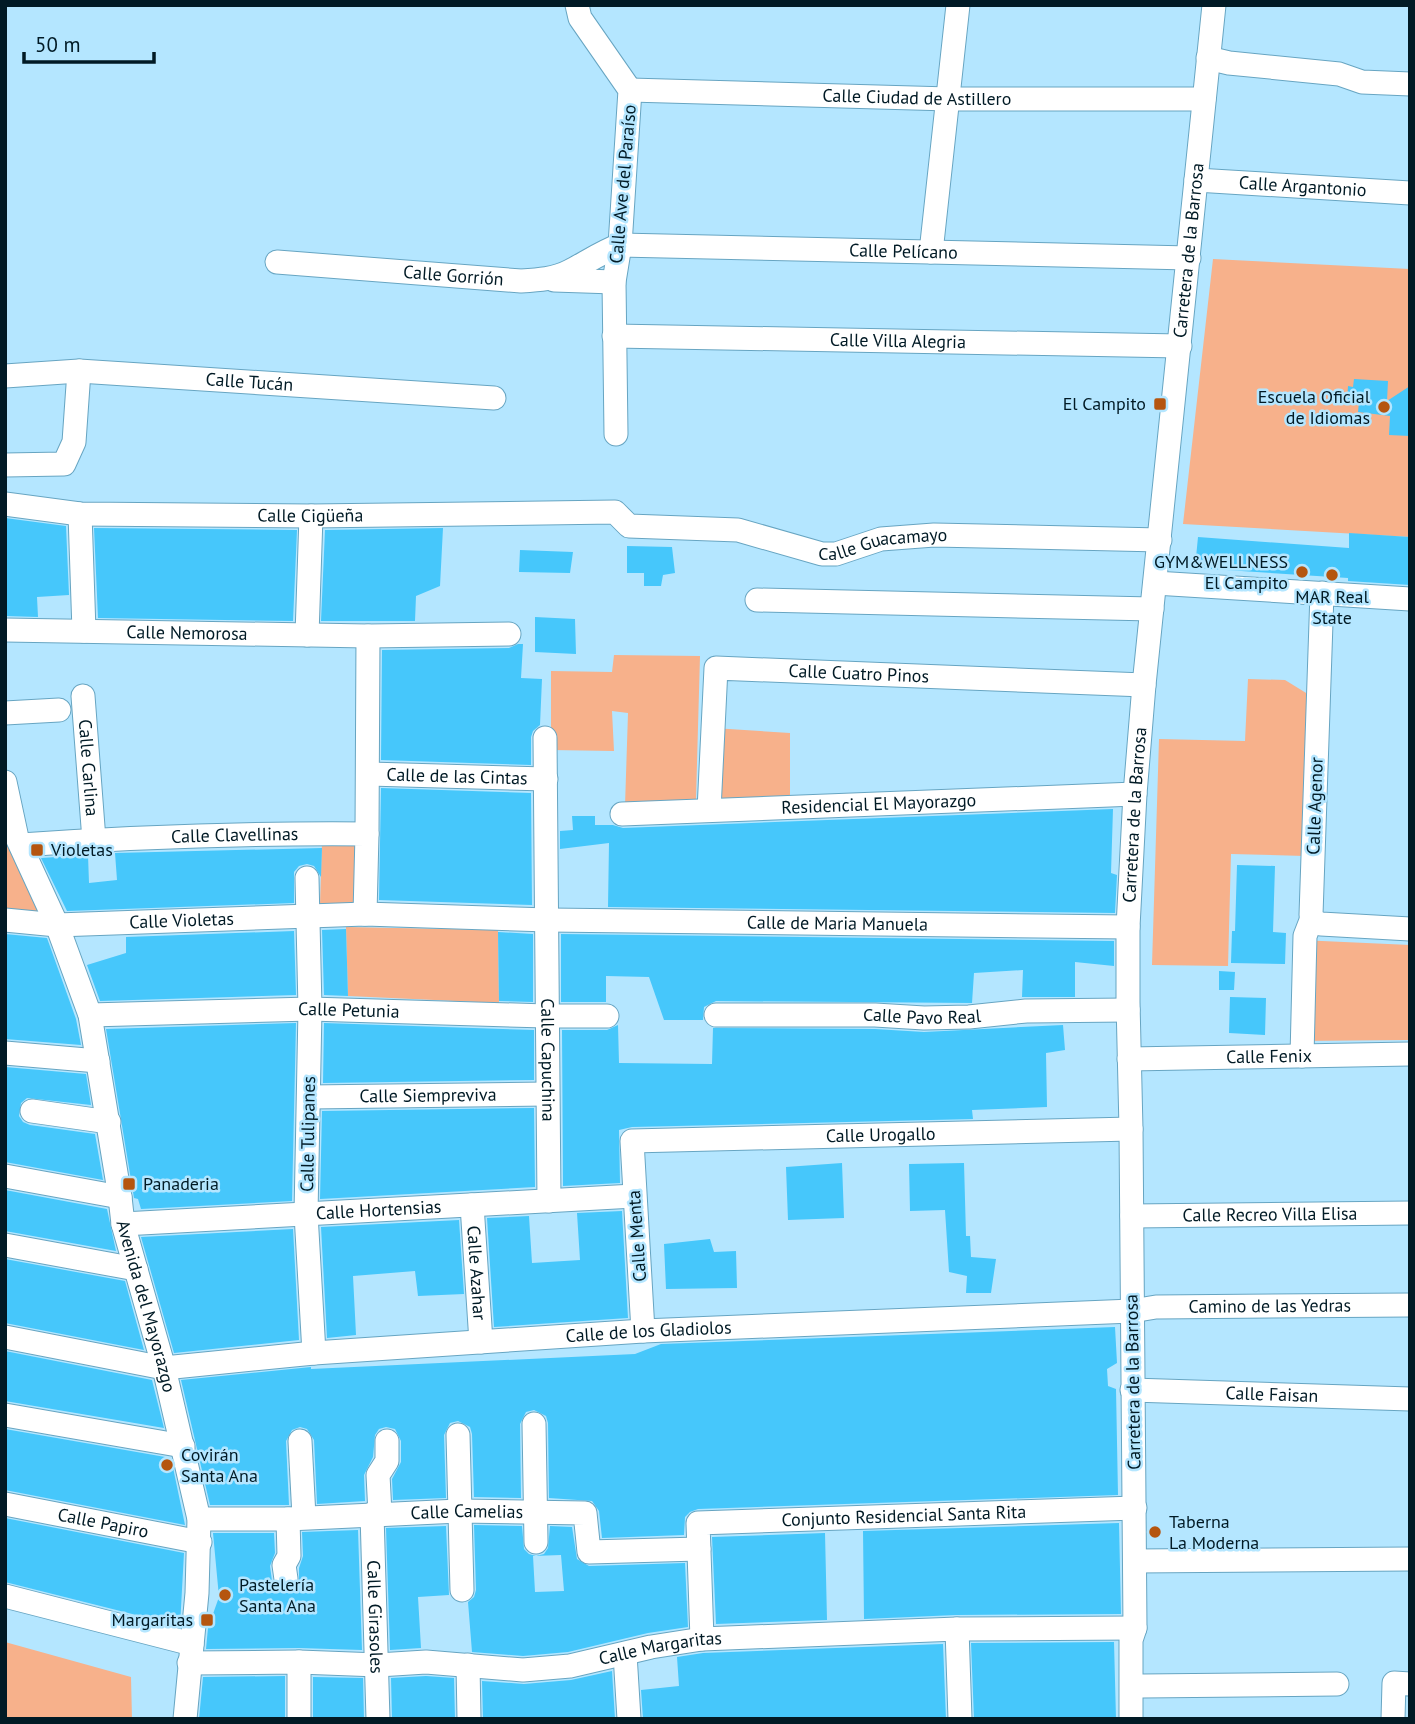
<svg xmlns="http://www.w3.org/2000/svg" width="1415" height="1724" viewBox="0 0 1415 1724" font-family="'PT Sans',sans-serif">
  <rect width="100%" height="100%" fill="#b4e6ff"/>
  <path fill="#f7b18b" d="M1213 259 1410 269V537L1183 524Z
    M614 655 700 656 696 799 625 806 628 713 612 711 614 751 551 750V671L612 672Z
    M1248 679 1285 680 1311 696 1305 856 1231 854 1228 966 1152 965 1159 739 1245 741Z
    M713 728 790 733V797L710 799Z
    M322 841H355L358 906 320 905Z
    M5 844 11 845 41 919 5 915Z
    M346 927 498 930 499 1003 348 996Z
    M1300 940 1410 945V1040L1298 1041Z
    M5 1642 131 1677 132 1719H5Z"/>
  <path fill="#46c7fb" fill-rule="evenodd" d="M1354 379 1388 381 1387 401 1410 386V436L1389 435 1390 416 1358 412 1359 402H1347L1348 386 1353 387Z
    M5 518 66 526 69 595 37 597 38 617 5 616Z
    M94 528 297 530 293 621 98 618Z
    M443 528 440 586 416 596 415 621H321L325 530Z
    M1349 533 1410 537V585L1348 581V578L1195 568 1198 537 1349 548Z
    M627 546 672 547 675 573 663 575 661 586H644V573H627Z
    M520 550 573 552 570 573 519 572Z
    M535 617 575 619 576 654 535 652Z
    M518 644H523L521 678 542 679 540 725 533 731 531 737V765L381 760 382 650 509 648Z
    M381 788 531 793 532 905 379 900Z
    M1113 809 1111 873 1117 875 1115 913 608 907 609 843 560 849V831L573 830 572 816H595V825H613L623 828Z
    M322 848 321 877 314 866 307 864 299 866 294 872V903L67 911 41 858 88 855 89 883 117 880 115 853Z
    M1237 865 1275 866 1273 932 1286 933 1285 964 1231 963 1232 931H1235Z
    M346 929 348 996 324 995 322 930Z
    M294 931 296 995 100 1001 87 965 126 953V937Z
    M498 932 533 934V1002L499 1001Z
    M5 934 47 938 76 1019 81 1045 5 1039Z
    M561 934 1114 941V966L1075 962V997H1022L1023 970 974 973 972 1003 716 1001 704 1007 703 1020H664L649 977 606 976V1002H561Z
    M1219 971 1235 972 1234 990H1219Z
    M1230 997 1266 998 1265 1035 1229 1033Z
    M296 1023 292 1201 141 1209 138 1199 134 1198 106 1029Z
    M324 1023 534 1030V1080L323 1083Z
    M618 1025 619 1063 712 1064 713 1028 875 1029 924 1032 1063 1025 1065 1050 1046 1053 1047 1107 972 1110 973 1119 632 1127 619 1130 620 1183 563 1186 562 1030H607Z
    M5 1067 86 1074 91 1105 27 1098 21 1103 19 1116 23 1122 30 1125 95 1134 103 1180 5 1162Z
    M534 1108 535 1187 320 1199 322 1111Z
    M842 1163 844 1218 788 1220 786 1167Z
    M964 1163 966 1236H970L971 1257 996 1259 991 1293H966L967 1276 949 1272 945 1210 910 1211 909 1164Z
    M5 1190 107 1209 116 1251 5 1231Z
    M622 1211 628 1318 494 1327 487 1218 529 1216 532 1263 580 1260 577 1213Z
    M459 1220 464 1294 418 1296 415 1271 353 1276 356 1335 327 1338 321 1227Z
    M293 1229 299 1340 174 1353 141 1237Z
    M710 1239 714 1252 736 1251 737 1288 666 1289 664 1244Z
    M5 1259 125 1281 144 1350 5 1323Z
    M1115 1327 1117 1363 1107 1369 1108 1386 1116 1389 1118 1495 698 1509 690 1512 685 1517 684 1535 602 1538 599 1511 592 1501 549 1498 548 1423 546 1416 534 1410 526 1412 520 1424 521 1498 474 1497 472 1434 470 1427 458 1421 450 1423 444 1435 446 1498 393 1500 392 1479 401 1462V1441L395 1429 386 1427 379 1429 375 1435 373 1457 364 1475 365 1501 317 1504 314 1440 307 1429 300 1427 292 1430 286 1441 289 1505H210L181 1380 311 1367V1369L635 1354 661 1344Z
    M5 1351 152 1380 164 1428 5 1401Z
    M5 1429 171 1458 185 1525 5 1490Z
    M5 1518 184 1553 180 1626 5 1582Z
    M1119 1523 1121 1614 956 1615 864 1619 863 1531Z
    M474 1525 522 1526 524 1549 529 1554 536 1556 544 1554 548 1548 550 1526 572 1527 577 1559 589 1566 685 1563 688 1627 648 1633 568 1652 523 1656 472 1652 468 1602 474 1597 476 1590ZM561 1555 564 1591 535 1592 533 1556Z
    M446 1526 449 1595 418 1597 421 1648 390 1650 386 1528Z
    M358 1530 362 1650 299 1648 206 1649 208 1628 219 1597 213 1533H274L275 1553 270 1566 272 1581 275 1588 287 1593 294 1590 299 1584V1568L303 1556 302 1532Z
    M825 1533 827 1620 716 1624 712 1537Z
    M1114 1642 1116 1719H974L971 1643Z
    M943 1644 946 1719H643L641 1690 679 1686 677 1657 703 1653Z
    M612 1671 615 1719H483L482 1681 524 1684 571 1680Z
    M285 1676V1719H199L203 1677Z
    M426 1676 454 1678 455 1719H392L391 1678Z
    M313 1677 363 1678 364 1719H313Z"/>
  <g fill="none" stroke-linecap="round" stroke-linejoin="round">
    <g stroke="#67a5c2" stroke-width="25">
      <g id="minor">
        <path d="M577 5 580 18 630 90 620 245 614 282 616 434"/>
        <path d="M1208 58 1229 63 1339 74 1362 82 1410 84"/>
        <path id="s1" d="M630 90 949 99H1204"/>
        <path id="s2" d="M1196 180 1410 193"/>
        <path d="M931 252 958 5"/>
        <path id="s3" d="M277 262 521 281C538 280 555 279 570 271 587 262 602 252 620 245L1189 258"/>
        <path d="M554 280 614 282"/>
        <path id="s4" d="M614 336 1180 346"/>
        <path id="s5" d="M5 376 79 371 494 398"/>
        <path d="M5 465 64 464 74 442 79 371"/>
        <path id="s6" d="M5 504 80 514 311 516 615 512 629 526 738 530 822 554H836L881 539 934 535 1160 540"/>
        <path d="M80 514 84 631"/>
        <path d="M1155 583 1410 599"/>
        <path d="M1322 593 1311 915 1314 921 1321 924 1410 929"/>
        <path d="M757 600 1152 609"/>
        <path id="s7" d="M5 630 368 636 509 634"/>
        <path d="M307 635 311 516"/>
        <path id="s8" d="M83 696 94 840"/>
        <path d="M5 713 59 710"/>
        <path id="s9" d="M545 738 549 1201"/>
        <path id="s10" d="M369 774 546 779"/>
        <path id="s11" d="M5 782 17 838 57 925 90 1015 120 1197 123 1224 164 1368 199 1519 197 1593 185 1719"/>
        <path id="s12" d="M709 810 716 668 1144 685"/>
        <path id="s13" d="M622 814 1135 794"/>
        <path d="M367 834 368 636"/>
        <path id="s14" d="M21 845C136 837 251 833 367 834L365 914"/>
        <path d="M307 878 310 1009 306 1214 314 1353"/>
        <path id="s15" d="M5 920 57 925 365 914 548 920 1128 927"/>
        <path id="s16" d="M90 1015 310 1009 546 1016H607"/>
        <path id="s17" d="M716 1015H875L924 1018 969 1017 1026 1011 1128 1010"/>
        <path d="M5 1053 98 1061"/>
        <path d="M1302 1056 1305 936 1312 918"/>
        <path id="s18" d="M1129 1059 1410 1054"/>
        <path id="s19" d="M309 1097 547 1094"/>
        <path d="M32 1111 109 1122"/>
        <path d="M5 1176 120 1197"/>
        <path id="s20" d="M472 1205 481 1342"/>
        <path id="s21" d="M1132 1216 1410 1213"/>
        <path id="s22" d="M123 1224 634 1196"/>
        <path d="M5 1245 136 1269"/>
        <path id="s23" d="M643 1331 632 1141 1131 1129"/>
        <path id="s24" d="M5 1337 164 1368 314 1353 643 1331 1132 1311 1156 1307 1410 1305"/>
        <path id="s25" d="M1132 1390 1410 1399"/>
        <path d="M5 1415 183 1446"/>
        <path d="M534 1424 536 1542"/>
        <path d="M458 1435 462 1590"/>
        <path d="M300 1441 304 1517"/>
        <path id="s26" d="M5 1504 200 1542"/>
        <path id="s27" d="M372 1514 378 1719"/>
        <path d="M380 1514 378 1475 387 1461V1441"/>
        <path id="s28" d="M199 1519H288L459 1511 585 1513 589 1552 699 1549"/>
        <path d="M1135 1561 1410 1559"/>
        <path d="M286 1579 284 1565 289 1556 288 1519"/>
        <path d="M5 1596 192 1644"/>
        <path d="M957 1629 960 1719"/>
        <path id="s29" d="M702 1639 698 1523 1135 1508"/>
        <path d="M625 1654 629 1719"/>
        <path d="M299 1662V1719"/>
        <path id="s30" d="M189 1663 299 1662 378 1665 426 1662 523 1670 570 1666 651 1647 702 1639 957 1629 1135 1628"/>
        <path d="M468 1665 469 1719"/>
        <path d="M1142 1686 1337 1684"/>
        <path id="s31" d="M1131 1719V1640L1135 1628 1131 1129 1128 1002V927L1135 794 1144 685 1214 5"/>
        <path d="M1393 1719 1394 1683 1410 1684"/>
      </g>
    </g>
    <use href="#minor" stroke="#fff" stroke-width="23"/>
  </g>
  <g fill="#b5550f" stroke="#b4e6ff" stroke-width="2.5">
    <rect x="1153" y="397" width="14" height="14" rx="3.5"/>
    <circle cx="1384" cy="407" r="7"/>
    <circle cx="1302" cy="572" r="7"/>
    <circle cx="1332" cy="575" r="7"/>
    <rect x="30" y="843" width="14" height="14" rx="3.5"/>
    <rect x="122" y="1177" width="14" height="14" rx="3.5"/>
    <circle cx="167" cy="1465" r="7"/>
    <circle cx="1155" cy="1532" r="7"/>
    <circle cx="225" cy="1595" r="7"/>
    <rect x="200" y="1613" width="14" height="14" rx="3.5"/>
  </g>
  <g text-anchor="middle" stroke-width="5" stroke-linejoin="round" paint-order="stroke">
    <g font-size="18" fill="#011a25" stroke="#b4e6ff">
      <text dy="6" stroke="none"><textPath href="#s1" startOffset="287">Calle Ciudad de Astillero</textPath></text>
      <text transform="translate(623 184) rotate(-85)" y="6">Calle Ave del Paraíso</text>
      <text dy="6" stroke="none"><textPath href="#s2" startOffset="107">Calle Argantonio</textPath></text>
      <text dy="6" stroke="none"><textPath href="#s3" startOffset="635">Calle Pelícano</textPath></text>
      <text dy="6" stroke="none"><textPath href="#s31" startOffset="1472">Carretera de la Barrosa</textPath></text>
      <text dy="6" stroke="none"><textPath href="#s3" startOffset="177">Calle Gorrión</textPath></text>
      <text dy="6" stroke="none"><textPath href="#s4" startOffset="284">Calle Villa Alegria</textPath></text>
      <text dy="6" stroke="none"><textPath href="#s5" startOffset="245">Calle Tucán</textPath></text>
      <text dy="6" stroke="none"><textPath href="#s6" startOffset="306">Calle Cigüeña</textPath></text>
      <text dy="6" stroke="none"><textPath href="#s6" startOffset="889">Calle Guacamayo</textPath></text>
      <text dy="6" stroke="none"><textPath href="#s7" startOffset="182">Calle Nemorosa</textPath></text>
      <text dy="6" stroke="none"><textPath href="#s12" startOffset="285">Calle Cuatro Pinos</textPath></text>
      <text dy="6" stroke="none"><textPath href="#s8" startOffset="72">Calle Carlina</textPath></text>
      <text dy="6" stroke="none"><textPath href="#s10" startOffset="88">Calle de las Cintas</textPath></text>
      <text dy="6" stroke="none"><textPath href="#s13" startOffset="257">Residencial El Mayorazgo</textPath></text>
      <text transform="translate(1315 806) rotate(-88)" y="6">Calle Agenor</text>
      <text dy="6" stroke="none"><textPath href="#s31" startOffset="905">Carretera de la Barrosa</textPath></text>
      <text dy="6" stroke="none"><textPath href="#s14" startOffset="214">Calle Clavellinas</textPath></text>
      <text dy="6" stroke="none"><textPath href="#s15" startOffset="177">Calle Violetas</textPath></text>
      <text dy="6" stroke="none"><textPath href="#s15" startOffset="833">Calle de Maria Manuela</textPath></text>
      <text dy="6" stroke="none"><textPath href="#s16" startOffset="259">Calle Petunia</textPath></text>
      <text dy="6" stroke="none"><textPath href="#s17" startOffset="206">Calle Pavo Real</textPath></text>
      <text dy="6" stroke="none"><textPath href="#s18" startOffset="140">Calle Fenix</textPath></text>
      <text dy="6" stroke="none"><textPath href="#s9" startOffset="322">Calle Capuchina</textPath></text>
      <text dy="6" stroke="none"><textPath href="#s19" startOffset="119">Calle Siempreviva</textPath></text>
      <text transform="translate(308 1134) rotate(-89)" y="6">Calle Tulipanes</text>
      <text dy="6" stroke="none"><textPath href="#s23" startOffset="439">Calle Urogallo</textPath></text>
      <text dy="6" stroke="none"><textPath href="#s22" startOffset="256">Calle Hortensias</textPath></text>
      <text dy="6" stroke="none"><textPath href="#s21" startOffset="138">Calle Recreo Villa Elisa</textPath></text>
      <text transform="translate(637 1236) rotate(-94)" y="6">Calle Menta</text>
      <text dy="6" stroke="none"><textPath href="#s20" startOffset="68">Calle Azahar</textPath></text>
      <text dy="6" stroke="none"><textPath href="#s11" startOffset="546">Avenida del Mayorazgo</textPath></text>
      <text dy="6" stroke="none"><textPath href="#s24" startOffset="1270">Camino de las Yedras</textPath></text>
      <text dy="6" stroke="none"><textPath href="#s24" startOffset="648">Calle de los Gladiolos</textPath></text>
      <text transform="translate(1133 1382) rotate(-91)" y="6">Carretera de la Barrosa</text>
      <text dy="6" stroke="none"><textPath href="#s25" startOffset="140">Calle Faisan</textPath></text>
      <text dy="6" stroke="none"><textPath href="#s28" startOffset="268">Calle Camelias</textPath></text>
      <text dy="6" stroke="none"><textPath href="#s29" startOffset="322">Conjunto Residencial Santa Rita</textPath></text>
      <text dy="6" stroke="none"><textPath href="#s26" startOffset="100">Calle Papiro</textPath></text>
      <text dy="6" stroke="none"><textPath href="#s27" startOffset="103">Calle Girasoles</textPath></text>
      <text dy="6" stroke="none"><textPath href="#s30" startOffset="474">Calle Margaritas</textPath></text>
    </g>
    <g font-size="18" fill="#011a25" stroke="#b4e6ff" text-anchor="start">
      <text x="1370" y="403" text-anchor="end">Escuela Oficial<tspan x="1370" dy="21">de Idiomas</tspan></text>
      <text x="1146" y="410" text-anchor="end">El Campito</text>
      <text x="1288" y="568" text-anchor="end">GYM&amp;WELLNESS<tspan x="1288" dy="21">El Campito</tspan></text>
      <text x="1332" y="603" text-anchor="middle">MAR Real<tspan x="1332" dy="21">State</tspan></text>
      <text x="51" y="856">Violetas</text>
      <text x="143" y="1190">Panaderia</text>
      <text x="181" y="1461">Covirán<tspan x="181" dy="21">Santa Ana</tspan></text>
      <text x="1169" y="1528">Taberna<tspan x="1169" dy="21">La Moderna</tspan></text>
      <text x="239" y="1591">Pastelería<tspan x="239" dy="21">Santa Ana</tspan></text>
      <text x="193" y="1626" text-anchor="end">Margaritas</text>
    </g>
  </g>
  <rect width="1415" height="1724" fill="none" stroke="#011a25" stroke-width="14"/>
  <path d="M24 52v10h130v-10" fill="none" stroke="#011a25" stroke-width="3.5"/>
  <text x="35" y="52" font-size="21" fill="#011a25" stroke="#b4e6ff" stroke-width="5" paint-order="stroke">50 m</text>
</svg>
